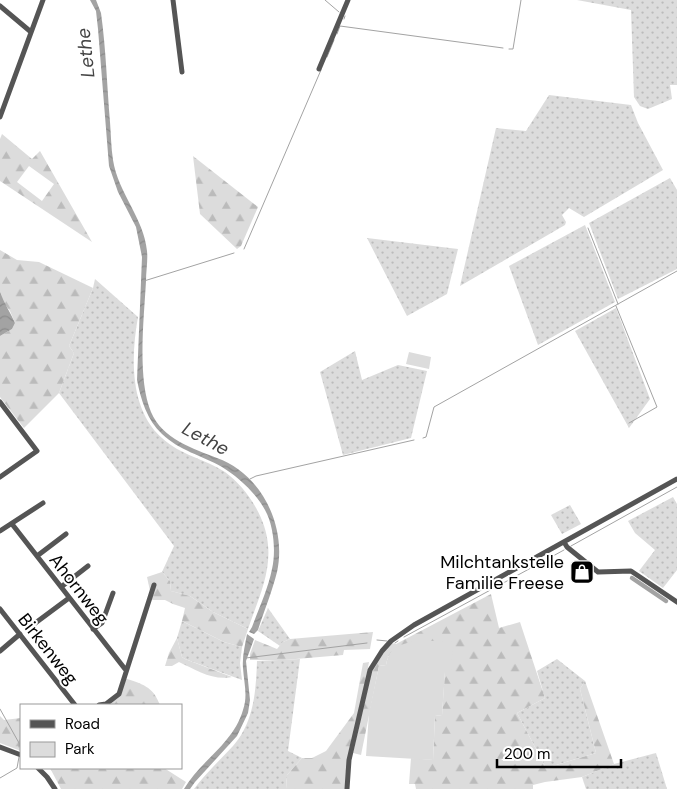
<svg xmlns="http://www.w3.org/2000/svg" width="677" height="789" viewBox="0 0 677 789" font-family="'DM Sans',sans-serif">
  <defs>
    <pattern id="grass-dots" width="8" height="8" patternUnits="userSpaceOnUse" patternTransform="scale(1.25)"><rect width="8" height="8" fill="#dcdcdc"/><path d="M2 2h.1M6 6h.1" fill="none" stroke="#bbb" stroke-width="1.8" stroke-linecap="round"/></pattern>
    <pattern id="forest-firs" width="22" height="20" patternUnits="userSpaceOnUse" patternTransform="scale(1.25)"><rect width="22" height="20" fill="#dcdcdc"/><path d="M5 1l3.5 6h-7zM16 11l3.5 6h-7z" fill="#bbb"/></pattern>
    <pattern id="water-waves" width="16" height="10" patternUnits="userSpaceOnUse" patternTransform="scale(1.25)"><rect width="16" height="10" fill="#a3a3a3"/><path d="M0 5q4-4 8 0t8 0" fill="none" stroke="#8b8b8b"/></pattern>
  </defs>
  <rect width="100%" height="100%" fill="#fff"/>
  <path fill="url(#grass-dots)" d="M577 0H677V85H670L672 99 648 109 640 106 634 97 631 10Z
    M549 95 631 105 638 123 663 170 584 217 569 208 562 215 566 222 565 225 460 286 496 128 526 131Z
    M670 178 677 190V269L618 299 589 223Z
    M585 225 615 302 538 345 509 266Z
    M367 238 458 249 447 294 407 316Z
    M95 279 138 317C131 356 129 409 162 438 180 455 205 459 225 472 247 488 266 518 268 545 271 574 257 602 248 629L213 612 190 596 171 591 170 581 162 572 174 546 59 393 74 353 69 346 93 288Z
    M616 308 650 399 629 428 575 331Z
    M355 351 362 380 398 365 427 371 411 438 343 455 320 372Z
    M673 497 677 504V570L663 588 639 571 655 550 635 533 628 521Z
    M570 505 581 524 562 534 551 515Z
    M268 608 290 639 283 642 280 646 258 631Z
    M182 621 224 642 242 647 240 663 242 680 185 659 182 657 177 638Z
    M300 659 288 751 302 758 287 775 286 789H194C206 773 220 760 233 746 254 722 256 691 257 661Z
    M557 659 585 681 580 689 596 753 546 768 517 713 545 698 537 671Z
    M656 753 667 789H586L582 777 614 764Z"/>
  <path fill="url(#forest-firs)" fill-rule="evenodd" d="M2 134 32 159 40 151 92 242 0 181V139ZM29 166 54 184 42 201 17 182Z
    M193 156 258 207 241 246 237 249 200 214Z
    M0 250 17 260 39 262 93 288 69 346 74 353 59 393 24 428 0 397V336L12 329 15 323 10 311 3 302 0 292Z
    M162 572 170 581 171 591 190 596 213 612 248 629 242 647 224 642 182 621 185 608 173 604 165 600H152L147 577Z
    M491 594 499 628 520 622 545 698 517 713 546 768 596 753 580 689 585 681 614 764 582 777 545 782 533 785V789H416L415 784H409L411 758 433 760 435 716 442 715 445 671 451 672 388 656 386 665 379 666 361 755 353 753 372 670 383 652 391 643 396 644Z
    M373 632 370 649 344 650 343 655 284 660H250V654L255 640 277 649 283 642 290 639Z
    M177 638 182 657 185 659 232 677C213 681 196 670 179 662L172 666H165L169 653Z
    M369 662 345 789H286L287 775 302 758H312L326 751 354 713 363 663Z
    M124 678C142 684 153 686 160 705H104L119 695Z
    M0 716 4 720 21 718V751L0 743Z
    M50 768H164L186 782 182 789H61Z"/>
  <path fill="#dcdcdc" d="M409 352 431 357 429 369 406 364Z
    M415 640 453 642 451 672H445L442 715 435 716 433 760 366 756 369 713 379 666 386 665C390 645 398 647 415 640Z"/>
  <path fill="url(#water-waves)" d="M90 0H96L101 13C106 49 107 86 110 122 111 135 111 147 113 160 118 193 144 218 147 251 148 261 146 271 146 281 144 319 137 378 151 412 162 439 194 449 217 458 262 474 287 527 277 572 272 592 264 611 258 630L254 634 249 632 252 627C259 608 268 589 272 569 276 552 274 526 265 510 257 494 237 476 222 467 201 455 180 451 162 434 147 420 141 400 137 380L142 257 136 227 118 192 109 166 98 29 96 11Z
    M0 292C4 303 10 312 15 323L12 329 0 336Z
    M247 634 254 639 246 661 250 700 248 713 237 736 195 782 190 789H184C201 760 233 744 243 710 248 696 244 683 243 668 242 657 245 645 247 634Z"/>
  <g fill="none" stroke-linecap="round" stroke-linejoin="round">
    <path stroke="#a3a3a3" stroke-width="1" d="M325 0 339 12
      M344 19 345 16
      M337 34 340 26 503 48
      M509 49H513L521 0
      M327 57 334 40
      M588 228 618 304
      M244 249 321 70
      M144 281 234 253
      M616 306 657 407 629 423
      M423 438 426 437 434 407 677 271
      M250 479 256 476 414 440
      M571 546 677 487
      M404 637 564 550
      M377 640 387 641
      M395 643 398 641
      M246 658 367 643
      M0 709 19 743V747
      M0 778 17 768 19 757"/>
    <path stroke="#a3a3a3" stroke-width="4.5" d="M632 578 666 601"/>
    <path stroke="#555" stroke-width="5" d="M173 0 182 72
      M0 6 31 32
      M319 69 348 0
      M0 117 43 0
      M0 402 37 451 0 477
      M12 524 125 669
      M0 531 43 503
      M564 542 567 547 598 572 631 571 677 602
      M37 556 66 534
      M61 587 88 566
      M0 609 75 705
      M34 624 69 598
      M93 629 102 623 113 593
      M0 651 20 634
      M99 705 106 704 119 694 154 585
      M0 747 21 755
      M38 768 47 777 55 789
      M347 789 349 760 370 670 382 651 391 641 414 625 677 479"/>
  </g>
  <defs>
    <g id="shop-square" transform="scale(1.25)"><rect x="-9" y="-9" width="18" height="18" rx="4" fill="#000" stroke="#fff"/><path d="M-5-2.5h2.3a2.7 3.5 0 0 1 5.4 0H5L5.5 6h-11ZM-1.5-2.5h3a1.5 2.3 0 0 0-3 0Z" fill="#fff"/></g>
  </defs>
  <g fill-rule="evenodd">
    <use href="#shop-square" x="582" y="572"/>
  </g>
  <g text-anchor="middle" stroke-width="4" stroke-linejoin="round" paint-order="stroke">
    <g font-size="18" fill="#000" stroke="#fff" text-anchor="end">
      <text x="564" y="568">Milchtankstelle<tspan x="564" dy="21">Familie Freese</tspan></text>
    </g>
    <g font-size="18" fill="#000" stroke="#fff">
      <text transform="translate(79 589) rotate(52)" y="6">Ahornweg</text>
      <text transform="translate(48 649) rotate(52)" y="6">Birkenweg</text>
    </g>
    <g font-size="19" font-style="italic" fill="#444" stroke="#fff">
      <text transform="translate(85 53) rotate(-96)" y="7">Lethe</text>
      <text transform="translate(206 438) rotate(28)" y="7">Lethe</text>
    </g>
  </g>
  <rect x="20" y="704" width="162" height="65" fill="#ffffff" stroke="#999999"/>
  <rect x="30" y="720" width="25" height="8" fill="#555555" stroke="#999999"/>
  <text x="65" y="729" font-size="15" fill="#000000">Road</text>
  <rect x="30" y="742" width="25" height="15" fill="#dcdcdc" stroke="#999999"/>
  <text x="65" y="754" font-size="15" fill="#000000">Park</text>
  <path d="M497 759v8h124v-8" fill="none" stroke="#000000" stroke-width="2.5"/>
  <text x="504" y="759" font-size="15" fill="#000000" stroke="#ffffff" stroke-width="4" paint-order="stroke">200 m</text>
</svg>
